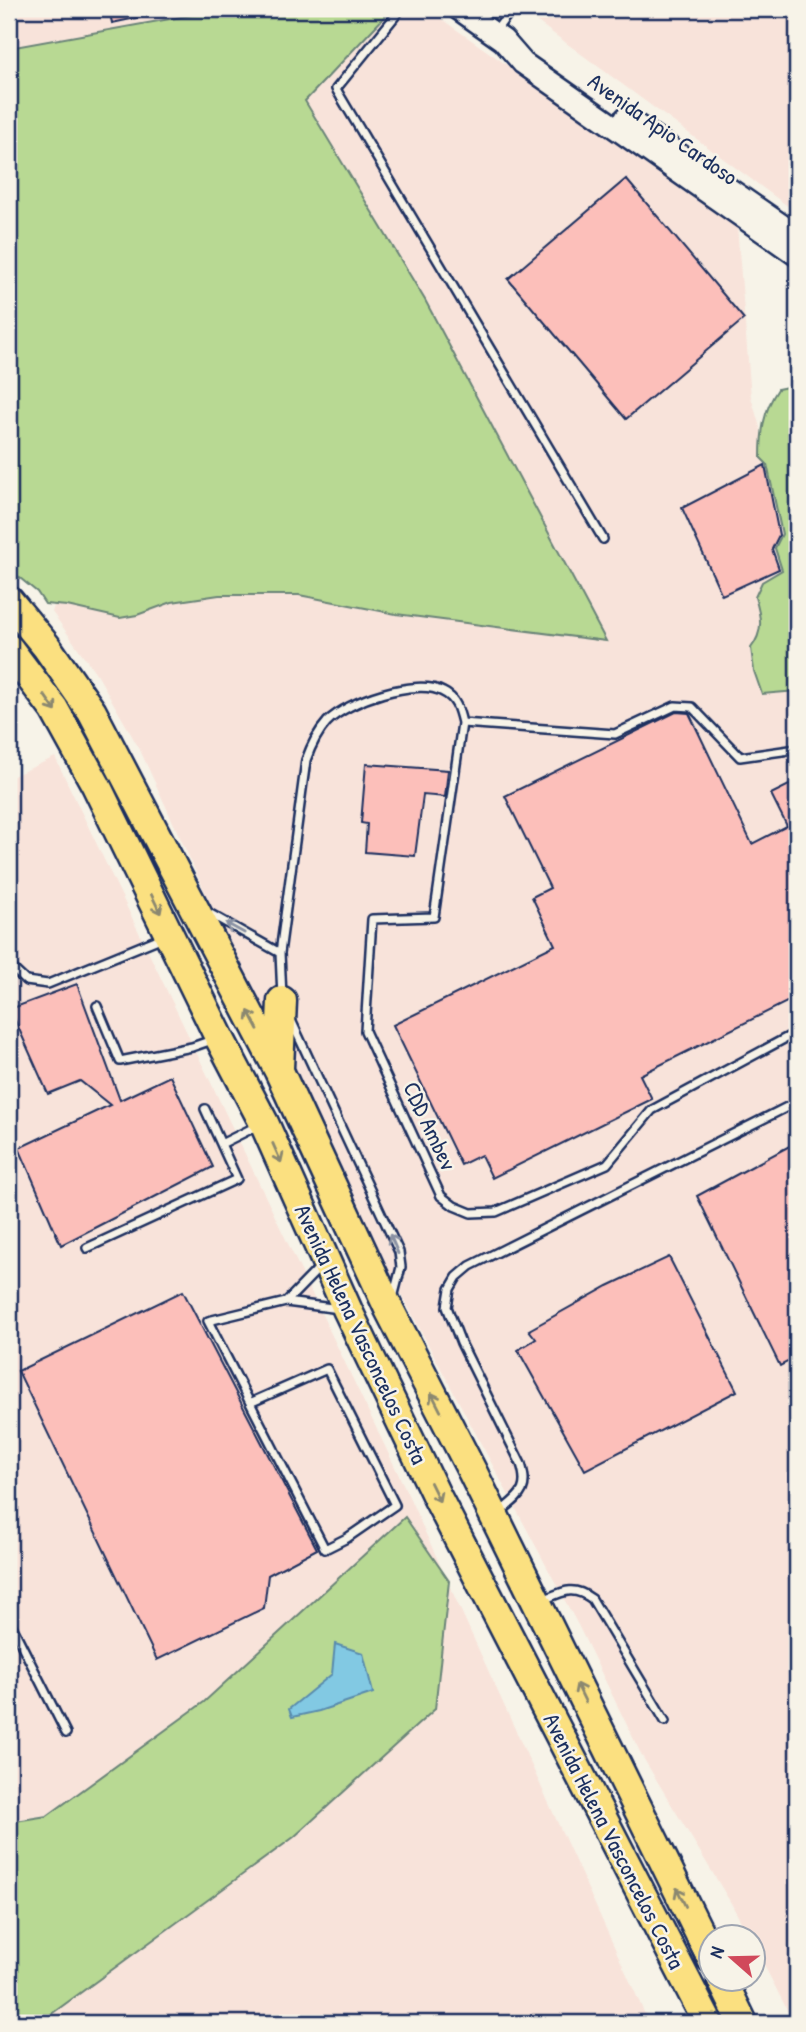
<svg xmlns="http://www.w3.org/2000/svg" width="806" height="2032" viewBox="0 0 806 2032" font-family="'Patrick Hand',sans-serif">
  <rect width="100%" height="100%" fill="#f7f3e8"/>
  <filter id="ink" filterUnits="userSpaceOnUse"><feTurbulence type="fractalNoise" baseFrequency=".0143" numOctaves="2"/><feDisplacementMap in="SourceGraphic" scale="14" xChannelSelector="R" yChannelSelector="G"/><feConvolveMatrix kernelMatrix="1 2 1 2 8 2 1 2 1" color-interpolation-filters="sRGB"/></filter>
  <g filter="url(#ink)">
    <path fill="#f8e3da" d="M9 9H225L9 48Z
      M392 9H427L737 226 751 397 761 431V458L767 463 782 535 775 548 782 570 762 582 755 597 762 619 758 638 751 648 754 671 762 694 797 691V2023H794L754 1946V1938L749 1937 731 1903 642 1756 578 1625 400 1292 232 951 140 750 98 676 52 612 54 606H67L87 611 137 615 172 602 219 595H299L396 614 495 627 425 300 304 101Z
      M520 9H797V213Z
      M55 757 405 1488 649 2023H9V778Z"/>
    <path fill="#b8d993" stroke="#6a8478" stroke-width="2" d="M225 9H392L305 101 425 300 606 641 396 614 299 595H219L172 602 137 615 120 618 67 606 45 604 37 592 9 569V48Z
      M787 387 797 389V691L762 694 754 671 751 648C764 631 761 617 755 597L762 582 782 570 775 548 782 534 767 464 761 458C761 432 763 411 778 389Z
      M405 1517 449 1581 435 1709 294 1837 39 2023H9V1822L47 1816 204 1702Z"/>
    <path fill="#82c9e3" stroke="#598bae" stroke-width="2" d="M335 1644 363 1653 373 1693 319 1711 292 1717 289 1709 332 1674Z"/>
    <path fill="#fcbfba" stroke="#1b2f5e" stroke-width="2" d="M109 9H149L150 15 112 23Z
      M626 179 744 319 626 419 508 279Z
      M765 465 779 535 772 549 779 569 722 595 682 508Z
      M676 712 689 713 752 844 787 826 771 794 797 781V997L640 1075 652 1099 492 1178 481 1155 461 1165 393 1025 555 945 532 897 550 888 505 796Z
      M366 764 448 770 445 797 423 795 415 856 365 852 367 824 361 823Z
      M77 984 120 1100 170 1076 213 1167 61 1245 19 1148 110 1105 80 1081 48 1094 10 1009Z
      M797 1142V1357L780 1366 697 1196Z
      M669 1257 737 1391 585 1470 518 1350 536 1339 529 1330 608 1286Z
      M183 1291 317 1549 268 1575 264 1608 157 1660 18 1371Z"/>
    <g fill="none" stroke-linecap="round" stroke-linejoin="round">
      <g stroke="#1b2f5e" stroke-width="12">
        <path id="lane" d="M401 9 336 89 603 539
          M494 33 512 9
          M462 723 434 917 372 919 365 1031 441 1196 454 1206 471 1213 496 1212 607 1164 652 1110 797 1032
          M207 912 280 953
          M9 965 26 981 48 984 163 937
          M282 997 280 953 306 760C311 746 317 733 327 722 347 701 417 677 443 692 456 698 459 710 462 723L615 734 675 706 692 707 740 757 797 749
          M97 1006 120 1061 192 1047 215 1039
          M291 1020 399 1252 401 1267 393 1298
          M221 1144 257 1126
          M87 1248 237 1179 205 1109
          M286 1302 320 1267
          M252 1402 327 1369 395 1505 347 1538 325 1549 208 1321 286 1302 340 1309
          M499 1513C519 1496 530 1492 521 1464L461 1343 447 1307 450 1289 457 1277 470 1266 797 1102
          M543 1600C564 1591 573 1585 592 1599L665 1721
          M9 1620 66 1733"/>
      </g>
      <g stroke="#1b2f5e" stroke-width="26">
        <path id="secondary" d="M459 9 503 40 523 63 797 255
          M626 118 797 236"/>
      </g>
      <g stroke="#1b2f5e" stroke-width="33">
        <path id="highway" d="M9 601 46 646 92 712 279 1071 389 1309 473 1473 712 1959
          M9 649 54 709 96 785 219 1037 264 1123 348 1311 437 1497 708 2023
          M279 1068 282 1001
          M722 1980 743 2023"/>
      </g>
      <use href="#lane" stroke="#f7f3e8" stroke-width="7"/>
      <use href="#secondary" stroke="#f7f3e8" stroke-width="21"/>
      <use href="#highway" stroke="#fbe080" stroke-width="28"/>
    </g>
    <defs><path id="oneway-shaft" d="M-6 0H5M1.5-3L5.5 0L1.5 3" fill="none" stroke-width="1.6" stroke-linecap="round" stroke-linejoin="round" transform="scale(1.75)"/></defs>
    <g stroke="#8b886f">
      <use href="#oneway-shaft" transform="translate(50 703) rotate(55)"/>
      <use href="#oneway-shaft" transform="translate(156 904) rotate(64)"/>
      <use href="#oneway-shaft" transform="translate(253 1020) rotate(-118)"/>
      <use href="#oneway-shaft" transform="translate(277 1153) rotate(66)"/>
      <use href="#oneway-shaft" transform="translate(436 1402) rotate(-117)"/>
      <use href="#oneway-shaft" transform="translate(435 1492) rotate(64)"/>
      <use href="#oneway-shaft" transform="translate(581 1693) rotate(-116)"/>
      <use href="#oneway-shaft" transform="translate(681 1897) rotate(-116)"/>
    </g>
    <g stroke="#8991a3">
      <use href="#oneway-shaft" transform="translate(235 928) rotate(-151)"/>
      <use href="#oneway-shaft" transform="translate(394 1244) rotate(-113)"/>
    </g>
  </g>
  <g text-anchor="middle" stroke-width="5" stroke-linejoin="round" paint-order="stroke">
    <g font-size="23" fill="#1b2f5e" stroke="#f7f3e8">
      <text transform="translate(663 129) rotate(35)" y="8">Avenida Apio Cardoso</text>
      <text transform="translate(430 1126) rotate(65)" y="8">CDD Ambev</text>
      <text transform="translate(361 1334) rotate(65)" y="8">Avenida Helena Vasconcelos Costa</text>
      <text transform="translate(614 1841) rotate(63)" y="8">Avenida Helena Vasconcelos Costa</text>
    </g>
  </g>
  <rect width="806" height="2032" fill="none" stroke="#f7f3e8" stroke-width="35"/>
  <rect x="18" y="18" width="771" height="1997" fill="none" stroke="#1b2f5e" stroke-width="2.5" filter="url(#ink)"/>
  <g transform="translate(732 1958) rotate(290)"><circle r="33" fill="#f7f3e8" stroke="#9fa5b1" stroke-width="2"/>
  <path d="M0-5L12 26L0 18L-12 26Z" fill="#d1495b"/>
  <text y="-10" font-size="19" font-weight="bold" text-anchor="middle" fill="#1b2f5e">N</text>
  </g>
</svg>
